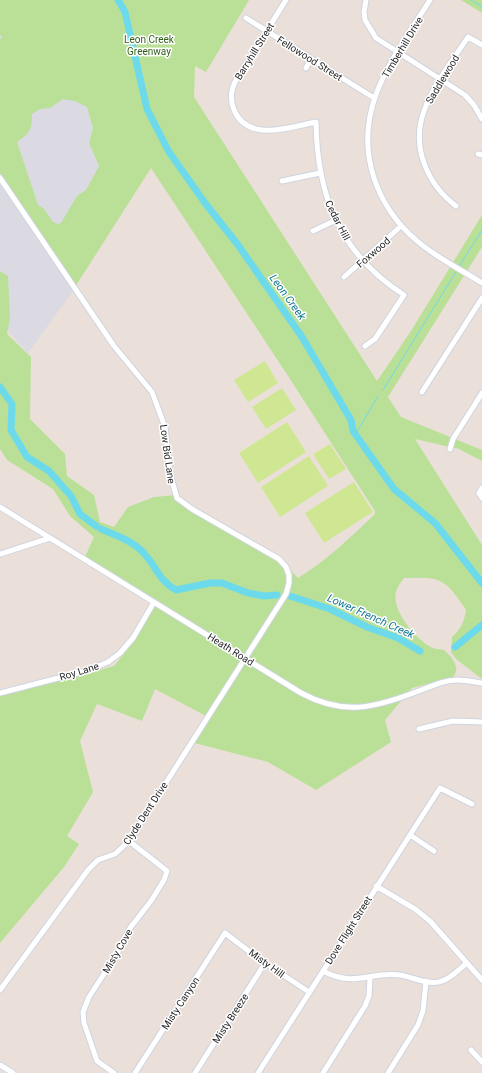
<svg xmlns="http://www.w3.org/2000/svg" width="482" height="1073" viewBox="0 0 482 1073" font-family="Roboto,sans-serif">
  <rect width="100%" height="100%" fill="#eae0d9"/>
  <path fill="#dbdae2" d="M0 0 151 167 68 298 28 353 0 322Z"/>
  <path fill="#b9e096" fill-rule="evenodd" d="M0 0H249L206 72 195 66 194 97 377 381 411 331 482 215V247L388 397 401 417 482 450V461L459 449 415 439 482 545V679L456 659 451 652 452 637C461 629 464 622 466 610 445 578 441 577 404 578 401 583 397 587 396 592 391 610 417 641 433 648 437 650 441 648 445 651 452 657 461 668 453 677L412 688 385 720 391 742 316 790 268 762 191 742 208 717 155 689 142 721 97 704 80 741 93 792 67 836 79 844 64 867 0 943V696L114 666 127 650 154 602 84 559 94 537 70 516 53 489 7 460 0 449V271L8 276 10 318 7 334 31 357 30 419 65 454 67 476 94 495 100 522 114 527 128 507 154 497 176 495 177 498 279 559 298 578C327 560 351 537 375 514V511L292 382 151 168 75 287 0 173V39L2 37 0 35ZM63 99 75 101 87 107 93 128 89 143 99 166 86 190 77 196 61 223 58 224 53 222 44 209 38 205 17 142C30 133 32 130 32 114L40 109 50 108Z
    M461 0H482V13Z"/>
  <path fill="#cfe792" d="M265 361 278 383 248 402 234 380Z
    M282 388 296 410 266 429 252 407Z
    M287 422 306 452 258 483 239 453Z
    M330 444 346 469 329 479 313 454Z
    M309 456 328 486 280 517 261 487Z
    M354 482 373 512 324 543 305 513Z"/>
  <g fill="none" stroke-linecap="round" stroke-linejoin="round">
    <path stroke="#6ddaeb" stroke-width="1" d="M471 0 482 7
      M460 265 482 230
      M383 390 456 272
      M355 435 378 396"/>
    <path stroke="#6ddaeb" stroke-width="7" d="M118 0 125 12 147 109 169 152 205 203 238 245 302 337 351 420 353 431 394 489 435 523 482 583
      M0 387 12 404 11 430 27 457 49 471 71 496 80 514 96 526
      M101 529C118 536 136 542 147 557 157 569 161 582 176 590L210 583H222L248 593 264 596 277 595
      M290 596 330 609 367 627 398 638 420 651
      M455 647 482 625"/>
    <g stroke="#ced4e0" stroke-width="7">
      <path id="minor" d="M286 0 236 80C231 89 230 100 234 110 248 143 290 127 316 122 317 196 340 254 404 295L375 339 365 346
        M366 0 364 12 365 20 376 38 465 95 474 105 482 119
        M430 0C395 56 351 108 374 178 382 202 396 223 416 240 435 257 460 269 482 283
        M246 18 374 98
        M306 68 311 59
        M478 154 482 155
        M0 178 114 346 152 392 165 427 170 474 177 498 192 509 279 559 286 567 289 575V583L286 594 129 841 115 854 98 860 88 870 0 990
        M282 181 320 173
        M456 206C427 184 411 147 424 111 433 85 453 60 468 37L482 45
        M313 231 336 220
        M344 277 401 226
        M422 392 482 298
        M450 449 453 439 482 393
        M482 488 479 493 482 498
        M0 507 301 693C344 716 374 708 416 692 430 687 443 680 458 680 466 680 474 682 482 683
        M0 554 50 538
        M0 693 89 670 108 662 120 653 133 638 154 602
        M419 729 453 721 482 722
        M410 835 434 851
        M376 886 415 909 430 921 482 980
        M323 971C355 988 369 971 400 975 413 977 429 986 442 981 452 978 459 969 467 963
        M471 1050 482 1062
        M0 1065 13 1073
        M114 1073 97 1061 84 1023 83 1012 89 997 118 952 130 928 151 901 164 880 167 871 129 841
        M135 1073 225 933 259 959 309 992
        M195 1073 265 963
        M258 1073 440 788 472 804
        M323 1073 365 1006 369 996 370 977
        M388 1073 418 1025 423 1011 426 981"/>
    </g>
    <use href="#minor" stroke="#fff" stroke-width="5"/>
  </g>
  <g text-anchor="middle" stroke-width="3" stroke-linejoin="round" paint-order="stroke">
    <g font-size="10" fill="#33611b" stroke="#fff">
      <text x="149" y="43">Leon Creek<tspan x="149" dy="12">Greenway</tspan></text>
    </g>
    <g font-size="10" fill="#272727" stroke="#fff">
      <text transform="translate(402 47) rotate(-59)" y="4">Timberhill Drive</text>
      <text transform="translate(254 51) rotate(-58)" y="4">Barryhill Street</text>
      <text transform="translate(310 58) rotate(32)" y="4">Fellowood Street</text>
      <text transform="translate(442 79) rotate(-59)" y="4">Saddlewood</text>
      <text transform="translate(338 220) rotate(63)" y="4">Cedar Hill</text>
      <text transform="translate(373 252) rotate(-41)" y="4">Foxwood</text>
      <text transform="translate(168 454) rotate(82)" y="4">Low Bid Lane</text>
      <text transform="translate(231 649) rotate(32)" y="4">Heath Road</text>
      <text transform="translate(79 671) rotate(-17)" y="4">Roy Lane</text>
      <text transform="translate(145 813) rotate(-57)" y="4">Clyde Dent Drive</text>
      <text transform="translate(348 930) rotate(-58)" y="4">Dove Flight Street</text>
      <text transform="translate(117 951) rotate(-60)" y="4">Misty Cove</text>
      <text transform="translate(267 963) rotate(36)" y="4">Misty Hill</text>
      <text transform="translate(180 1003) rotate(-57)" y="4">Misty Canyon</text>
      <text transform="translate(230 1018) rotate(-57)" y="4">Misty Breeze</text>
    </g>
    <g font-size="11" font-style="italic" fill="#107793" stroke="#fff">
      <text transform="translate(288 297) rotate(54)" y="4">Leon Creek</text>
      <text transform="translate(371 616) rotate(24)" y="4">Lower French Creek</text>
    </g>
  </g>
</svg>
